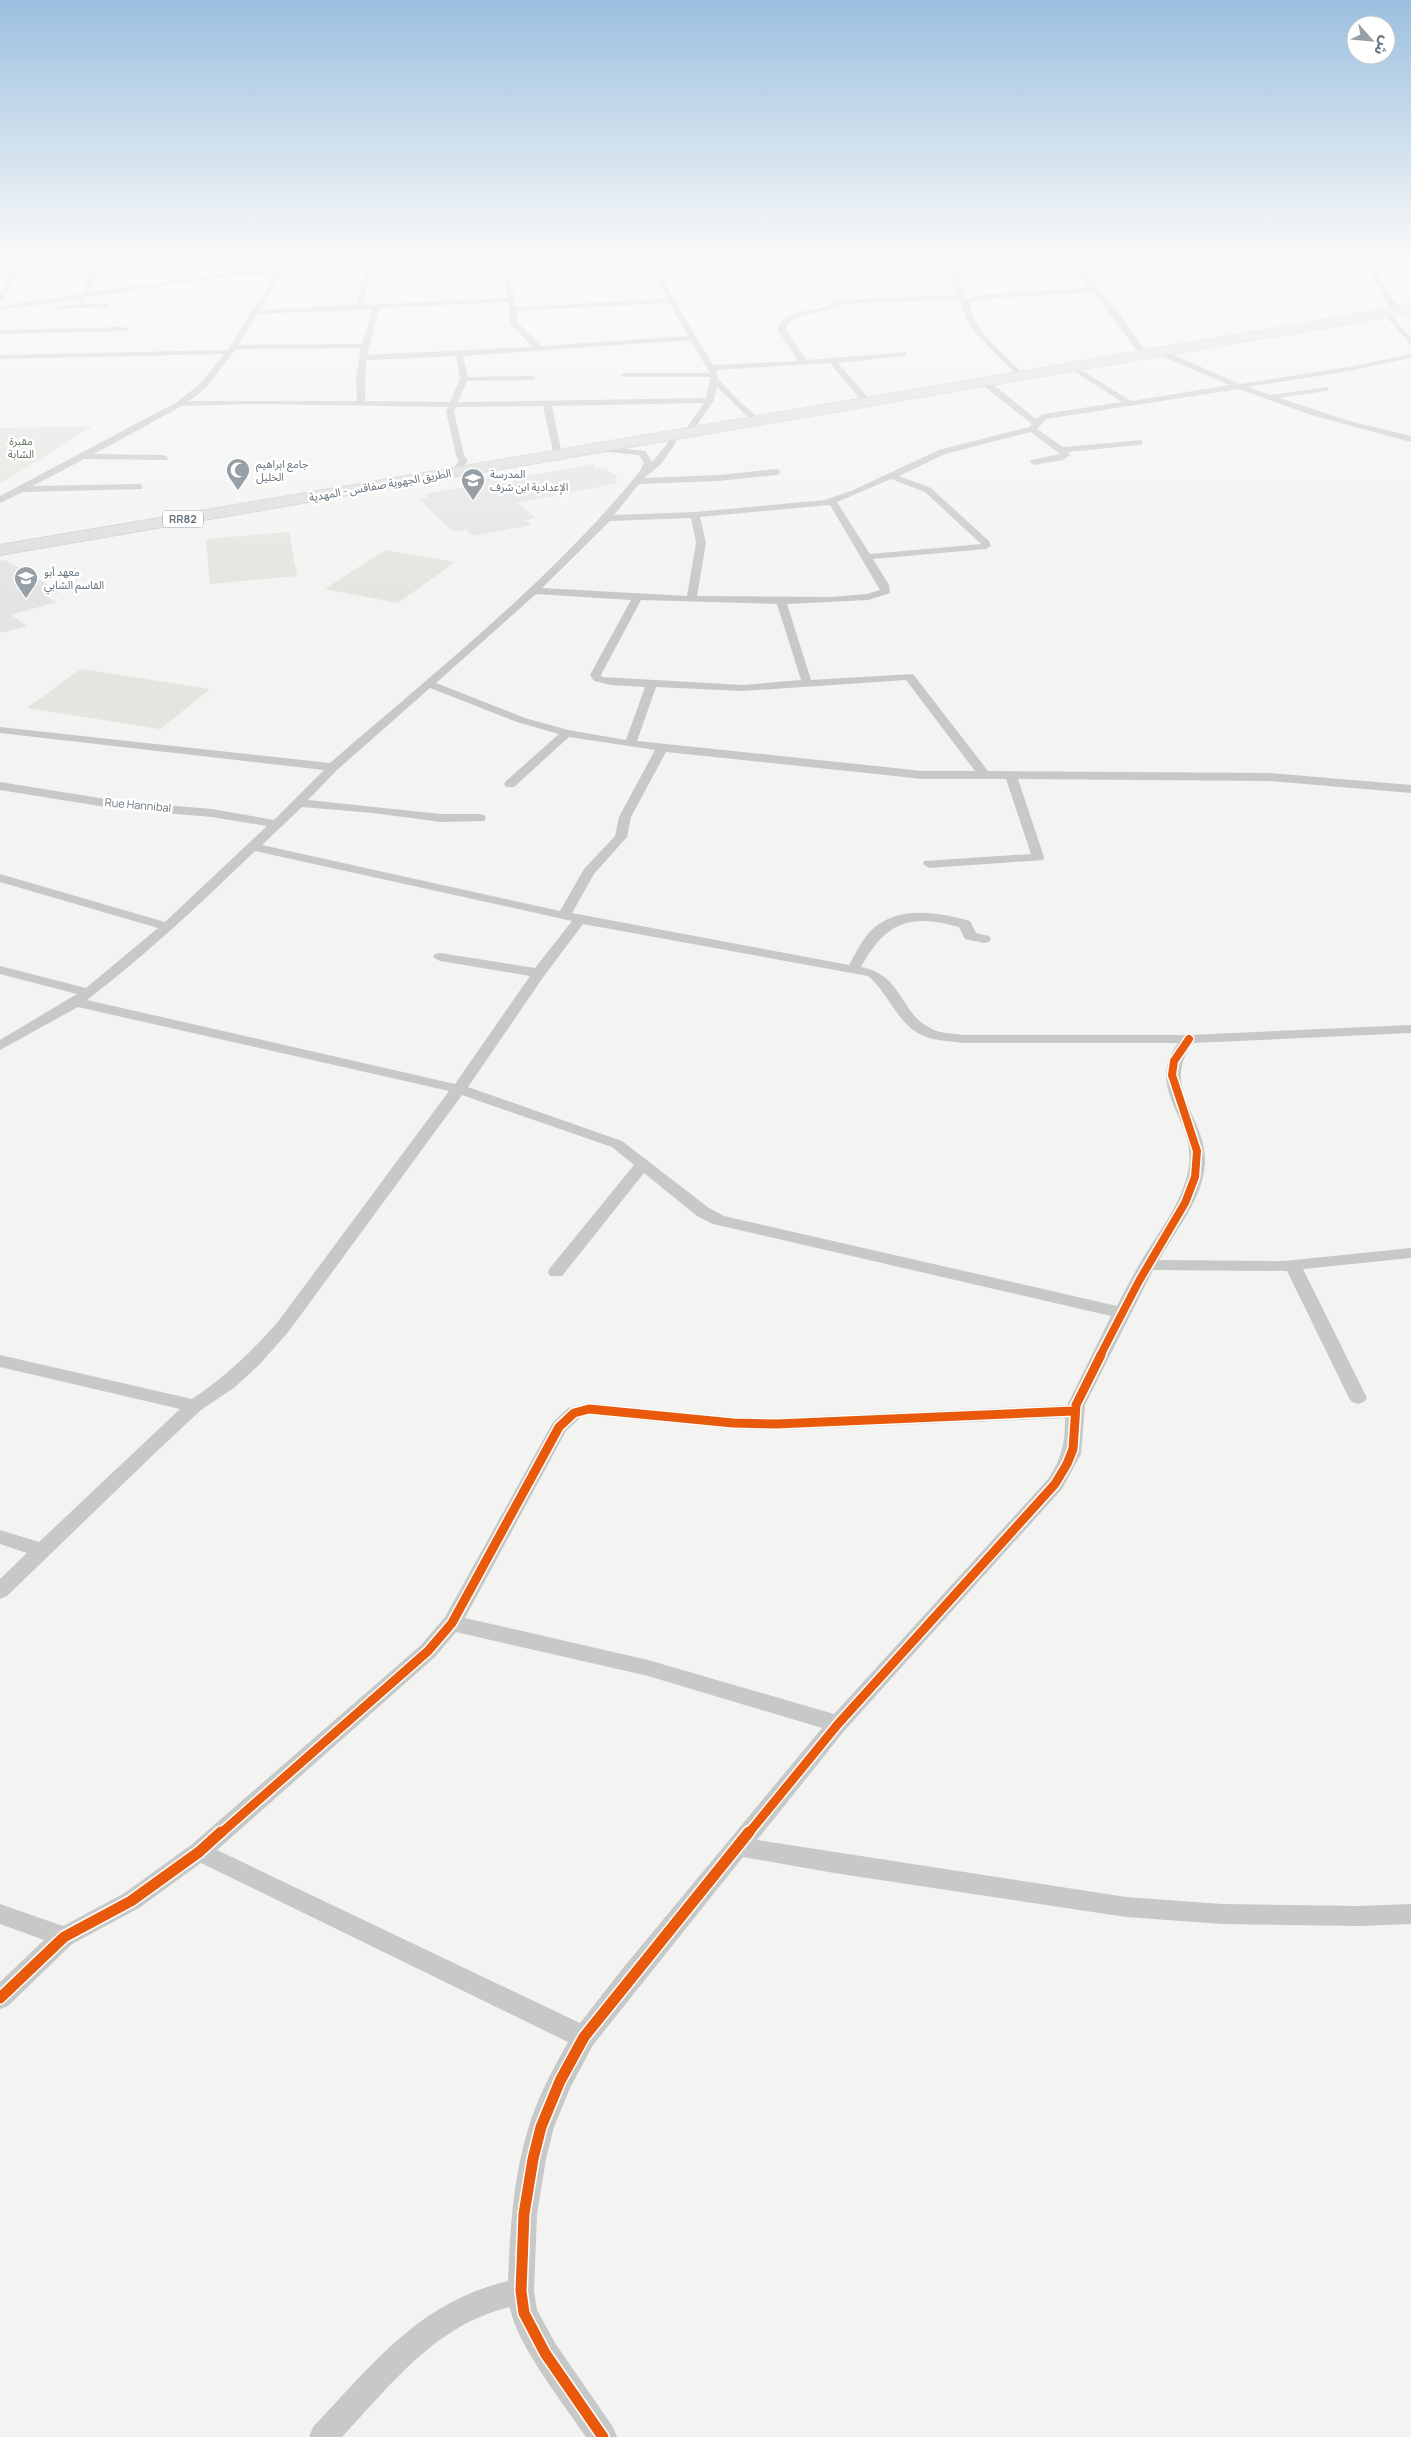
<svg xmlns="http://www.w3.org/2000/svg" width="1411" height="2437" viewBox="0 0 1411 2437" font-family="Manrope,'Noto Sans Arabic',sans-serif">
  <rect width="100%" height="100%" fill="#f3f3f1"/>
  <path fill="#e3e4e3" d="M593 464 596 469 605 468 618 478 613 479 619 483 517 503 536 518 525 520 531 525 473 536 466 530 453 532 419 499 429 498 424 494 475 485 473 483 487 481 484 478 497 476 500 481Z
    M6 560 60 592 46 596 56 602 11 615 27 626 0 633V561Z"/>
  <path fill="#e2e5e0" d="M93 426 0 484V428Z
    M289 532 297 576 210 584 206 539Z
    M385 550 455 562 398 603 325 589Z
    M81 669 210 689 160 729 27 708Z"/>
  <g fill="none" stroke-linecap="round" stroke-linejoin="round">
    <g stroke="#d0d0d0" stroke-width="2">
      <path id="primary" d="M1411 305V313L0 555V545Z"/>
    </g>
    <path fill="#c7c8c8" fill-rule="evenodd" d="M19 256H125L103 260 89 293 184 279 203 256H210L192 278 231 272 276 271 286 256H292L284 271C404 268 525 262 646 258L645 256H651L681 312 713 365 798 361 777 329C788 310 803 312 822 308 829 306 834 302 841 300L956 295 947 265 952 259 1069 256 1072 258 1069 260 954 263 966 299 980 295 1089 288 1069 262C1089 248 1202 258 1231 260 1291 264 1351 262 1411 263V267L1372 266 1401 311 1397 313 1393 311 1365 266 1232 264 1172 258 1076 263 1110 301 1148 354 1141 356 1093 292 980 299 970 302 971 312 981 331 1022 373 1023 375 1019 377 976 334 968 323 959 299 842 304C823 314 795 311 785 329L806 360 906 352V356H903L838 363 870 400V404H864L830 363 716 370 718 379 739 401 759 418V422H753L717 387 714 400 691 434 688 435 684 432 704 403 552 406 562 455 558 458 554 455 543 406 456 407 454 412 464 455 468 461 455 475 451 472 459 461 456 455 446 412 448 407 257 404 182 406 94 454 164 455 168 458 167 460 84 459 33 486 139 484 142 485V489L23 492 0 503V496L177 402 200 384 224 354 0 359V355L228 350 274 275 231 276 87 297 83 304 109 303 110 305 106 307 60 309 56 307 80 304 77 302 79 299 0 310V306L81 294 96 260 23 261 4 299 0 301V292ZM648 262 667 299 516 307 508 266ZM501 267 508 298 363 305 371 273ZM364 273 356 305 260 310 281 275ZM509 302 510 324 533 347 367 355 379 308ZM669 303 688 336 541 346 518 323 517 311ZM372 309 362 344 238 345 257 314ZM690 340 710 373H624L620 375 624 377H710L706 398 458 402 467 381 533 380 537 378 533 376 468 377 463 356ZM361 348 356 378 357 401H189L206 388 236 349ZM456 356 460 379 450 402 365 401 366 360Z
      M1387 311 1411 338V345L1383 313Z
      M124 327 128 329 127 331 0 334V330Z
      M1154 349H1160L1240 384 1349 367 1411 354V358L1349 371 1249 387 1270 395 1328 387V391H1325L1280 398 1349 421 1411 436V442L1311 415 1239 389 1046 419 1037 429 1063 447 1142 440V444L1139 445 1068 452 1070 455 1063 460 1034 465 1030 462 1031 460 1060 454 1031 432 945 454 899 476 931 488 989 541 991 546 986 549 873 559 889 585 890 593 868 600 787 604 811 680 913 674 988 771 1270 773 1411 785V793L1270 781 1018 779 1044 857 1043 860 929 868 923 864 924 861 1031 854 1006 779H923L666 752 631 817 627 837 594 874 572 913 849 965C857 951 865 933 879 924 905 906 942 913 970 921L976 933 989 936 991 939 989 942 984 943 965 939 959 927C909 913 886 922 861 967 904 975 899 1014 932 1029 941 1034 953 1033 963 1035H1189L1411 1025V1033L1193 1043C1159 1088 1207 1117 1205 1163 1203 1199 1176 1230 1159 1260L1284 1261 1411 1248V1258L1303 1269 1367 1398 1364 1402 1358 1404 1352 1402 1349 1398 1287 1271 1153 1270 1085 1405 1081 1454 1062 1489 845 1730 757 1840 1126 1897 1222 1904 1359 1906 1411 1904V1924L1359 1926 1222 1924 1126 1917 834 1873 743 1857 593 2045 570 2088 554 2127 546 2159 537 2214 534 2291 537 2310 555 2343 613 2427 617 2437H586C566 2407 514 2341 510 2307 435 2325 393 2383 342 2437H309L313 2427C373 2364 419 2302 508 2281 510 2229 513 2179 528 2129 537 2098 553 2069 568 2042L201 1863 139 1908 72 1944 8 2006 0 2009V1982L44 1940 0 1924V1904L63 1926 123 1894 191 1845 421 1645 445 1617 553 1422 568 1408 589 1403 733 1417 776 1418 1067 1405 1111 1316 713 1224 697 1216 644 1173 562 1276H550L548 1272 550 1268 634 1165 612 1147 462 1095 289 1331 260 1364 235 1387 201 1410 154 1454 7 1596 0 1599V1579L27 1553 0 1544V1530L39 1542 180 1409 0 1367V1355L192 1399C225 1377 251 1352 277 1323L449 1091 78 1007 0 1050V1040L77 994 0 974V966L86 988 158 928 0 882V874L165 922 267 826 212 817 118 809 0 790V782L118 801 212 809 274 820 324 770 0 733V727L330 763C437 670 551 581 640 471L644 463 639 455 599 451 595 448 596 446 645 451 652 462 667 444 671 432 674 431 678 434 675 444 661 464 644 478 719 475 777 469 781 472 777 475 719 481 639 484 614 515 695 512 825 500 851 491 939 450 1029 427 1032 424 980 383V379H986L1036 419 1043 414 1122 402 1069 368V364H1072L1131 401 1230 385 1154 353ZM891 479 925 492 981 544 870 554 837 502ZM830 505 880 590 867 594 830 597 697 596 706 543 700 517ZM691 518 696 543 687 596 542 588 610 521ZM536 594 631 600 590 675 594 681 611 685 645 687 626 740 568 730 525 718 436 683ZM641 600 777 604 801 680 742 685 602 677 601 675ZM906 680 975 771H923L637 741 656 687 742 691ZM430 688 517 722 559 734 506 781 504 784 506 787H514L569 737 655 750 619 817 615 836 584 869 560 911 262 845 302 807 373 813 441 822 484 821 486 818 484 815 480 814H441L308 800 337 770ZM255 851 572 921 535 968 440 953 435 954 433 957 440 961 530 976 455 1084 87 1000C146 955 201 903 255 851ZM583 924 868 976C889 993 898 1026 924 1036 936 1041 950 1041 963 1043H1178C1144 1090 1195 1118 1189 1165 1184 1202 1158 1232 1140 1263 1132 1277 1124 1292 1117 1306L724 1216 709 1208 622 1141 468 1087 544 976ZM589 1415 733 1429 776 1430 1065 1418C1065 1443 1062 1458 1048 1479L834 1714 648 1660 465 1618 566 1431 580 1418ZM456 1632 648 1676 822 1728 623 1968 580 2023 217 1850 435 1657Z"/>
    <use href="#primary" fill="#dcdddd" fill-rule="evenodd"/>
    <g stroke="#fff" stroke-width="11">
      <path id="cycleway-far2" d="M1100 1356 1139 1281 1185 1203 1195 1177 1197 1151 1172 1075 1174 1061 1189 1039"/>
    </g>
    <g stroke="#fff" stroke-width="12">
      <path id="cycleway-far1" d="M220 1834 428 1651 452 1623 559 1427 574 1413 589 1409 733 1423 776 1424 1073 1411
        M748 1834 838 1724 1055 1484 1067 1464 1073 1449 1076 1405 1101 1355"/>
    </g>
    <g stroke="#fff" stroke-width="14">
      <path id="cycleway" d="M0 1998 64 1937 131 1901 199 1852 221 1832
        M603 2437 545 2353 524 2313 521 2291 524 2214 533 2159 541 2127 560 2081 584 2037 749 1832"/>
    </g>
    <use href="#cycleway-far2" stroke="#e8590c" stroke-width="8"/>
    <use href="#cycleway-far1" stroke="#e8590c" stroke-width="9"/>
    <use href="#cycleway" stroke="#e8590c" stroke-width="11"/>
  </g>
  <linearGradient id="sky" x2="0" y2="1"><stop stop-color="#9bbfdf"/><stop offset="0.43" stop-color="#fafaf9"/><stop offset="1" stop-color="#fafaf9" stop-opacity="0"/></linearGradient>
  <rect width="1411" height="597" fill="url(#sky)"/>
  <defs>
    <g id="mosque-pin" transform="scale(1.25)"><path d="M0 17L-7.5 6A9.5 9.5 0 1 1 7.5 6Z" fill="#97a0a6" stroke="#fff"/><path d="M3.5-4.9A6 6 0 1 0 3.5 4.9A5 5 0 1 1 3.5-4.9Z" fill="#fff"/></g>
    <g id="school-pin" transform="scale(1.25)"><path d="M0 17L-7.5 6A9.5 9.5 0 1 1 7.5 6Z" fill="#97a0a6" stroke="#fff"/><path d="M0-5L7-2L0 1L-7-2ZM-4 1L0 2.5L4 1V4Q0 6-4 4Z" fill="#fff"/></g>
  </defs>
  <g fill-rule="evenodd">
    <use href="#mosque-pin" x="238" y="470"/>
    <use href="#school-pin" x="473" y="480"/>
    <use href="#school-pin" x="26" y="578"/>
  </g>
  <g text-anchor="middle" stroke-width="5" stroke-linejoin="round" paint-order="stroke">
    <g font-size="11" fill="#687664" stroke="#fff">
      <text x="21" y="445">مقبرة<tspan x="21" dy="13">الشابة</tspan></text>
    </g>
    <g font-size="11" fill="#66737d" stroke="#fff" text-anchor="start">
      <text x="256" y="468">جامع ابراهيم<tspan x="256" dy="13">الخليل</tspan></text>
      <text x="490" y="478">المدرسة<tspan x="490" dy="13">الإعدادية ابن شرف</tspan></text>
      <text x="44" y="576">معهد أبو<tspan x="44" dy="13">القاسم الشابي</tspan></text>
    </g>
    <g font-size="11" fill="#66737d" stroke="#fff">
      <text transform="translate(380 485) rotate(-10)" y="4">الطريق الجهوية صفاقس - المهدية</text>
      <text transform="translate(138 805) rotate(5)" y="4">Rue Hannibal</text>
    </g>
    <rect fill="#fff" stroke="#949da4" stroke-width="1" x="163" y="510.5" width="40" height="17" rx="4"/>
    <g font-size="11" font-weight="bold" fill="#66737d">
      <text x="183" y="523">RR82</text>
    </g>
  </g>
  <g transform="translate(1371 40) rotate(117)"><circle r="24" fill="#ffffff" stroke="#c2c7cb"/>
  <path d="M0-4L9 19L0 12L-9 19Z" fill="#97a0a6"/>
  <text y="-8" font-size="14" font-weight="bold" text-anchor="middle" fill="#66737d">ش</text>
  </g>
</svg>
